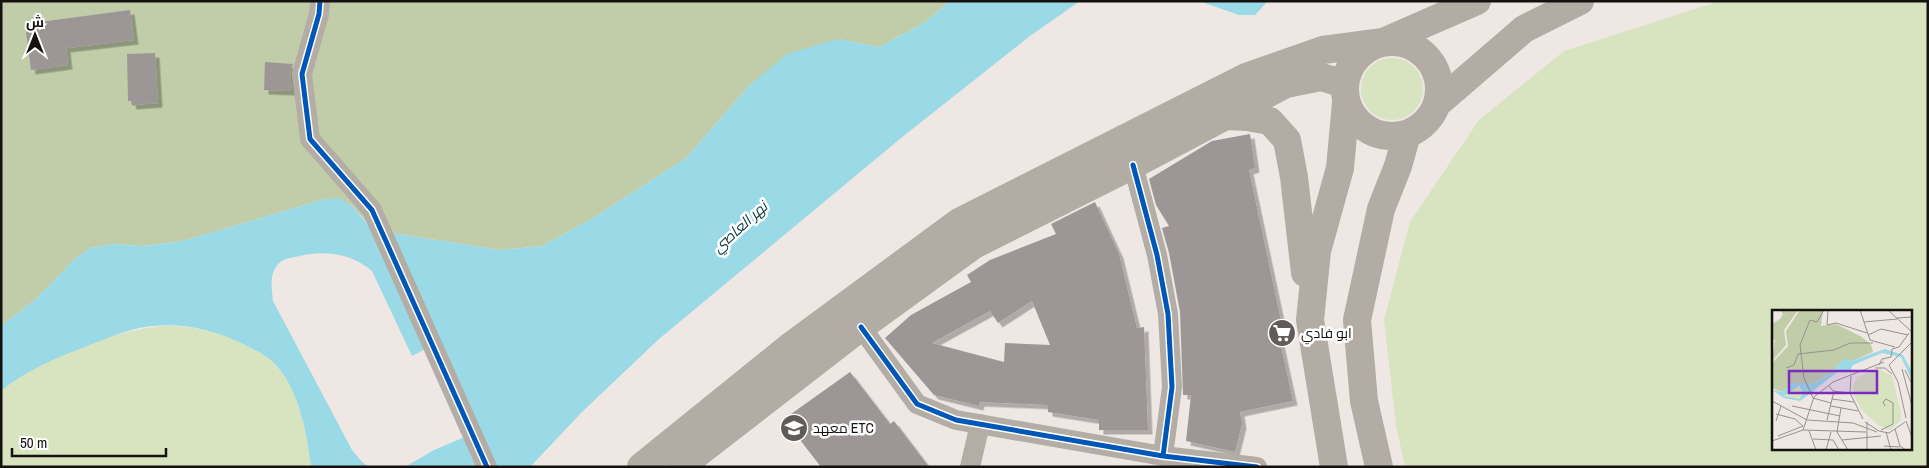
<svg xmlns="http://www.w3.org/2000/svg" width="1929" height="468" viewBox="0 0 1929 468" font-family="'Archivo Narrow',Cairo,sans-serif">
  <defs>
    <filter id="shadow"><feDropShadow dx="4.5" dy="4.5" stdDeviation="0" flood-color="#0004"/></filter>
  </defs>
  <rect width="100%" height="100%" fill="#eee7e4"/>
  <path fill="#d7e4bf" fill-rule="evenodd" d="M1720 1H1928V467H1405L1396 425 1384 320 1410 222 1479 120 1564 51ZM1773 312H1910V449H1773Z
    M1361 89a31 31 0 1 1 62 0a31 31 0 1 1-62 0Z
    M164 326C203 326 253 338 279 369 300 394 307 435 311 467H1V391C40 358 114 330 164 326Z"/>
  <path fill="#c0cda8" d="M1 1H950L924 23 879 47 838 39 749 86 686 158 595 217 542 246 500 250 386 232 371 227 352 206 325 199 183 241 143 246 115 244 90 248 75 259 36 299 1 326Z"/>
  <path fill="#99dae6" d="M950 1H1080L1030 36 901 138 659 339 582 412 530 467H405L434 450 479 431 437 343 412 356 372 271C350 252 322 250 295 257 288 258 280 260 276 267 269 277 272 290 273 301L352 450 362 462 369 467H311C307 435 300 395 280 370 270 357 256 350 243 344 211 328 174 321 139 328 121 332 102 340 85 347 55 358 25 371 1 391V326L36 299 75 259 90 248 115 244 143 246 183 241 325 199 340 198 352 206 370 227 386 232 500 250 542 246 595 217 686 158 749 86 787 54 838 39 879 47 924 23Z
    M1199 1H1268L1255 15H1239Z"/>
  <path fill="#9c9796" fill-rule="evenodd" filter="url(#shadow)" d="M130 10 134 40 66 48 68 65 31 70 25 24Z
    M155 53 158 103 132 105 131 101H128L127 54Z
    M265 62 293 64 290 75 292 91 264 90Z
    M1250 134 1255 168 1249 170 1284 335 1279 337 1293 401 1240 412 1242 424 1235 452 1186 441 1191 395H1183L1180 312 1169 253 1162 228 1169 226 1156 205 1149 179 1212 141Z
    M1095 202 1119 254 1137 328 1144 327 1148 430H1099V420L1048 412V405L980 402 979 406 934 395 885 338 911 315 971 282 967 275 990 260 1056 234 1051 224ZM1032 301 1050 345 1005 343 1004 362 932 343 990 311 998 323Z
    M850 372 890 424 894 421 929 467H821L784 419Z"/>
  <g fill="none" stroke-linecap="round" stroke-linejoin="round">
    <path stroke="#b4ada6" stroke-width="20" d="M320 1 319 14 302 74 310 139 372 210 487 467
      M1133 165 1157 255 1168 314 1172 387 1163 456
      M861 327 917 404 956 420 1163 456 1257 467
      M970 467 980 424"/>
    <path stroke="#b3aca4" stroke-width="28" d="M1345 89a47 47 0 1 1 94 0a47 47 0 1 1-94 0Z
      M1437 104 1524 29 1580 1
      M1226 116 1247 117 1270 121 1287 140 1294 177 1305 273
      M641 467 792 345 959 222 1246 77 1323 50 1383 42 1477 1
      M680 467 861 327 974 245 1133 165 1286 84 1321 77 1345 84
      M1334 467 1310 320 1317 251 1340 168 1346 103
      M1379 467 1364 401 1357 320 1381 209 1398 166 1407 134"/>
    <g stroke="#fff" stroke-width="8">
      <path id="cycleway" d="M320 1 319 14 302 74 310 139 372 210 487 467
        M1133 165 1157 255 1168 314 1172 387 1163 456
        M861 327 917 404 956 420 1163 456 1257 467"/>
    </g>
    <use href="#cycleway" stroke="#0057b8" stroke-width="5"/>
  </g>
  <defs>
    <g id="supermarket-disc" transform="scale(1.4375)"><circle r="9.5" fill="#615c59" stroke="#fff"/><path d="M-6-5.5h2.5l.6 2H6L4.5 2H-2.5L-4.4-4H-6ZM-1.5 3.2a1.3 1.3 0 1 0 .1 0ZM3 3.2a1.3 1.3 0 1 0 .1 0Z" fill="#fff"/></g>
    <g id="university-disc" transform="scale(1.4375)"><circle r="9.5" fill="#615c59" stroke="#fff"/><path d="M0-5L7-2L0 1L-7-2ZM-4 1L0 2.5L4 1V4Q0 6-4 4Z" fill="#fff"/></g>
  </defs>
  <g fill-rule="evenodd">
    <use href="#supermarket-disc" x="1282" y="333"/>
    <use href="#university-disc" x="794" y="428"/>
  </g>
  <g text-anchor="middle" stroke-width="5" stroke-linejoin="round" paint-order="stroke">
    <g font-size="14" fill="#15110e" stroke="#fff" text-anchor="start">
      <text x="1301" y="338">ابو فادي</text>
      <text x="813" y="433">معهد ETC</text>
    </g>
    <g font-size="15" font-style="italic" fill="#093940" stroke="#fff">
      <text transform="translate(740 227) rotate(-42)" y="5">نهر العاصي</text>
    </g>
  </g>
  <g transform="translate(1772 310)">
    <rect width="140" height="140" fill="#eee7e4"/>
    <path d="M107 59 120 66 129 102V110L118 120 106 115 89 99 82 85 81 76 85 67ZM24 76 31 79 29 89 11 86Z" fill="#d7e4bf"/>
    <path d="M8 0H26L12 20 14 35 0 51 3 30 0 29V14L8 9 11 4ZM28 0H51L49 16 64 14 90 27 99 35 101 42 80 51 71 50 60 62 42 73H22L10 82 0 78V53L16 36 14 21Z" fill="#c0cda8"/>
    <path d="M113 39 131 45 140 62V70L129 47 110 43 81 55 78 61H67L28 91 12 88 0 80 10 82 22 73H42L60 62 72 49 80 51ZM27 76 31 82 28 89 11 86Z" fill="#99dae6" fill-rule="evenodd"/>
    <path fill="none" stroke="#97918e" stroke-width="1" d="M52 0 45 12 38 10 28 35 32 68 41 88 59 93M56 0 55 15 64 13 95 23M88 0 98 30 123 37M116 0 140 22M125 8 140 7M92 12 125 9M96 25 109 19 136 25M107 55 110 49 119 47 120 39 127 37 137 23M14 58 22 55 26 44 62 40 78 33H101M103 58H113L120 64M130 59 140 96M133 60 140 74M79 66 78 83 91 109M57 76 61 81 78 83M60 89 82 92M0 91 35 110 81 113 105 122M20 96 68 106M59 96 86 101M69 98 65 122 76 140M4 104 23 109 31 116M134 108 126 72 117 55 140 32M55 110 62 81M4 111 9 96M134 111 140 127M93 112 107 121 117 123 133 112M95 112V140M123 119 128 136 134 140M31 120 94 122M109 120 121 114V93L114 89 111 92 113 96M37 121 44 140M114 122 119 140M6 126 31 116M41 129 61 130 67 140M70 130 109 126M0 131 31 120 42 87 61 72 112 52M112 136 128 137M54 140 59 122"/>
    <path fill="#7b2cbf" fill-opacity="0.15" stroke="#7b2cbf" stroke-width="2.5" d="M17 61H105V83H17Z"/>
    <rect width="140" height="140" fill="none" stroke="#15110e" stroke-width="2.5"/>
  </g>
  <rect width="1929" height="468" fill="none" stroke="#15110e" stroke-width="5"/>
  <g transform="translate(35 35)" stroke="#ffffff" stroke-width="4" paint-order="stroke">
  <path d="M0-4L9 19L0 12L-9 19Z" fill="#15110e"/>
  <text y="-8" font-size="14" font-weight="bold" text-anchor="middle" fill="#15110e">ش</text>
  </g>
  <path d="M12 448v8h154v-8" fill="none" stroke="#15110e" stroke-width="2.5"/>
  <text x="20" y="448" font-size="15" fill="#15110e" stroke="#ffffff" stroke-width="4" paint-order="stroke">50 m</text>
</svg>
